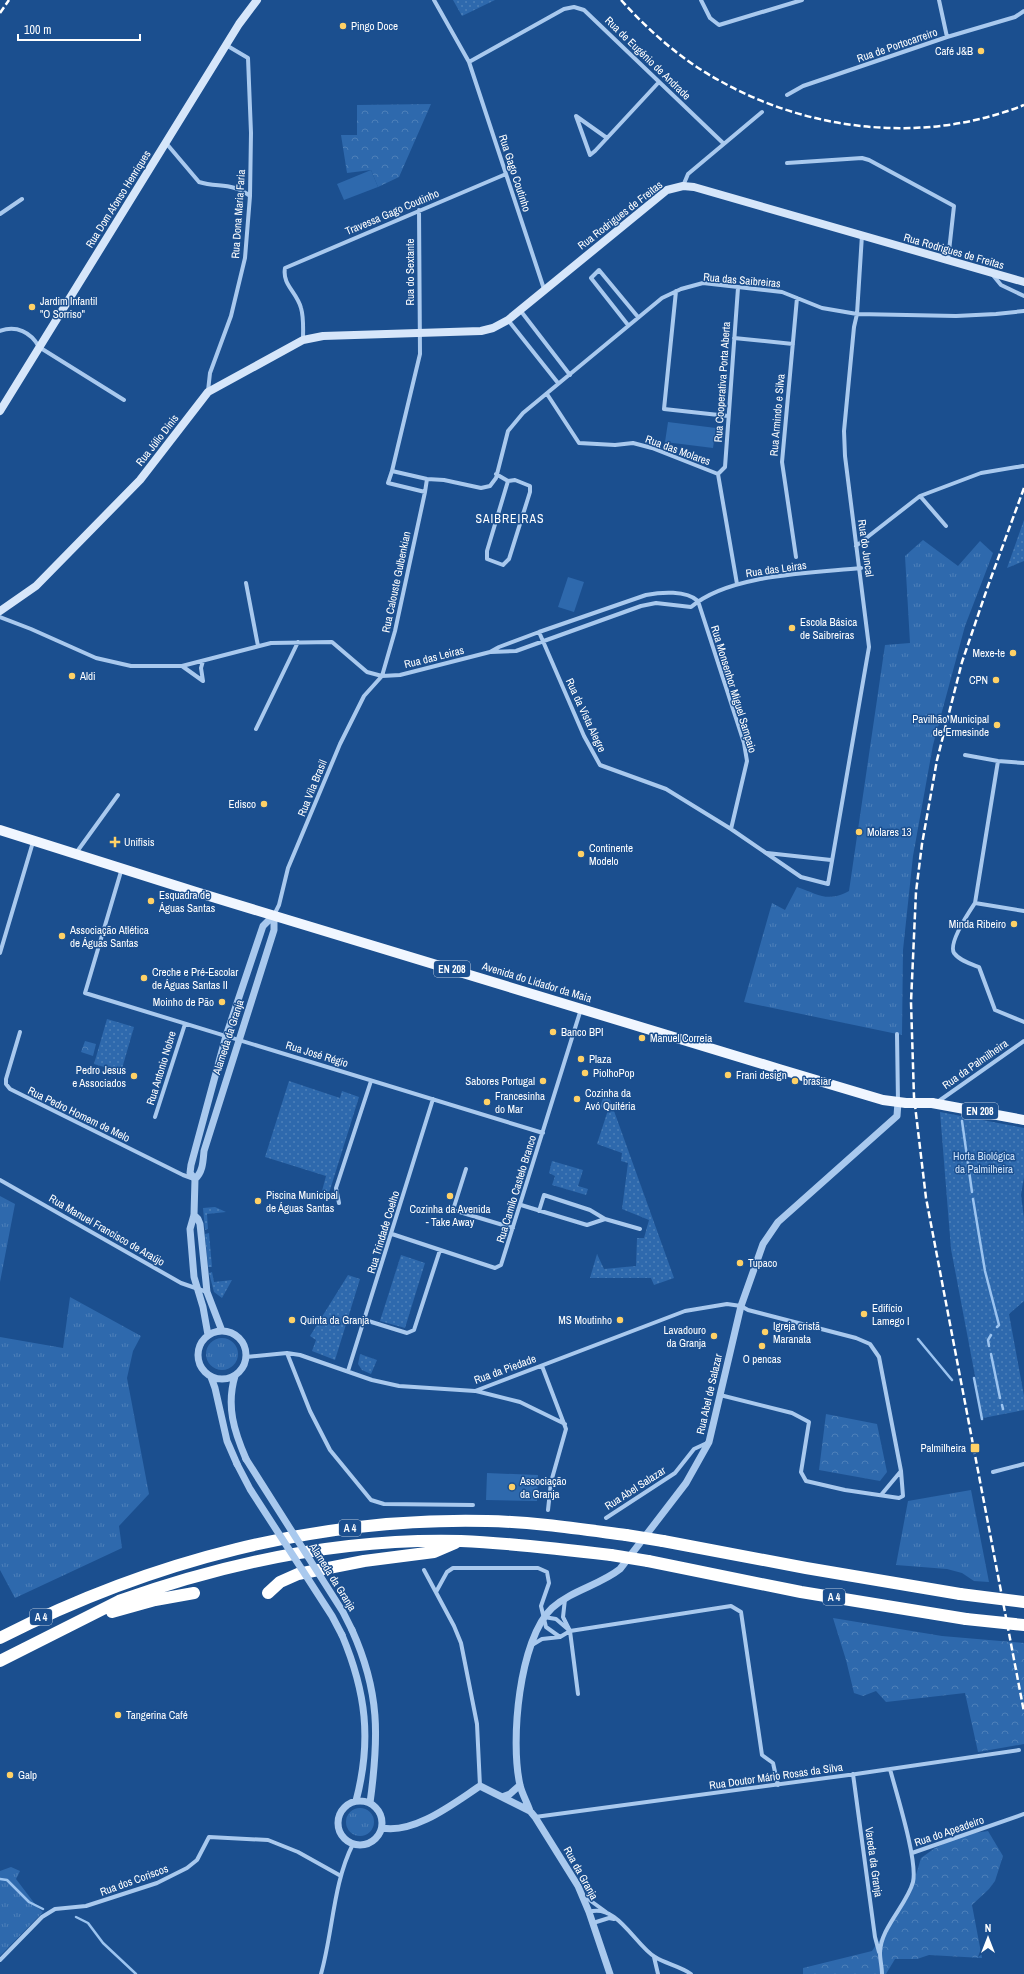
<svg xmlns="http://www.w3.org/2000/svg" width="1024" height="1974" viewBox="0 0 1024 1974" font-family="'Archivo Narrow',sans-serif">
  <defs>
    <pattern id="grass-tufts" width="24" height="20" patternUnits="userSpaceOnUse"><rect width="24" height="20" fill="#2e69ad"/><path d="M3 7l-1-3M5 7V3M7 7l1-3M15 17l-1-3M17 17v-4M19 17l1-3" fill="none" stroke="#4d80b9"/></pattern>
    <pattern id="forest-crowns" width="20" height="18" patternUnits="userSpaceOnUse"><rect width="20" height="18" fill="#2e69ad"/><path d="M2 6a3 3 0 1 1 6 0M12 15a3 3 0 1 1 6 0" fill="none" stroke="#4d80b9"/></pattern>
    <pattern id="garden-dots" width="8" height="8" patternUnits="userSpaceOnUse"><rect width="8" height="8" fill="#2e69ad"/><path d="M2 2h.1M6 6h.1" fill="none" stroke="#4d80b9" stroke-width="1.8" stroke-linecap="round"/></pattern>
  </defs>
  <rect width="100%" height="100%" fill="#1b4f8f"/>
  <path fill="url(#grass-tufts)" d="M923 540 958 566 980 541 993 553 965 626 933 745 913 856 903 950 902 1035 744 1002 772 903 785 910 797 887C818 894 827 903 849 891L885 645 910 643 905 556Z
    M0 1196 15 1204 0 1282Z
    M70 1297 141 1336 133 1351 127 1378 149 1494 119 1526 122 1548 15 1598 0 1570V1337L63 1348Z
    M206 1354a16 16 0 1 1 32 0a16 16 0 1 1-32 0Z
    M971 1490 989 1582 974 1581 962 1573 947 1569 896 1565 908 1501Z
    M346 1822a14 14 0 1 1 28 0a14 14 0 1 1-28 0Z
    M11 1867 20 1871 16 1879 38 1908 43 1912 0 1956V1871Z"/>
  <path fill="url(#forest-crowns)" d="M431 104 399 177 378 187 371 170 347 173 341 135H357V105Z
    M85 1041 96 1044 93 1056 81 1052Z
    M826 1414 877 1424 887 1472 880 1481 819 1470Z
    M833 1618 942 1636 1024 1643V1744L978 1752 965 1693 886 1702 876 1691 863 1696 854 1693 846 1660Z
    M988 1831 1003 1856 995 1881 989 1889 972 1905 982 1958 929 1955 917 1959H895L886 1974H803V1968L872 1951 910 1895 921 1858 935 1848 962 1835Z"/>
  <path fill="url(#garden-dots)" d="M453 0H495L462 16Z
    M1024 520V561L1007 568Z
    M107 1019 134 1027 121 1072 94 1064Z
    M289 1081 340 1098 342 1091 359 1097 329 1193 322 1191 326 1176 265 1157Z
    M604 1095 609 1097 674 1278 654 1285 651 1278H590L597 1254 604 1269 636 1266 637 1238H644L649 1220 622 1209 628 1163 621 1161 622 1153 597 1144 608 1110 600 1107Z
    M940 1112 1024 1128V1177L1021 1195 1024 1218V1301L1009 1314 1024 1396V1410L983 1418 951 1249Z
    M552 1161 583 1170 578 1186 588 1189 586 1195 552 1185 555 1176 549 1173Z
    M215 1207 226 1212 207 1214 208 1229 205 1230 203 1208Z
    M209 1233 212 1267H208L205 1234Z
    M401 1255 425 1263 405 1328 380 1321Z
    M212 1272 214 1282 232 1280 222 1298 214 1292 209 1273Z
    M348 1275 360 1279 335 1360 312 1351 316 1340 310 1336Z
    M360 1354 377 1360 371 1374 362 1370 358 1364Z"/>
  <path fill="#2e69ad" d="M371 170 378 187 344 200 337 184Z
    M668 422 716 428 713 448 665 442Z
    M568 577 584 582 574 612 558 607Z
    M487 1473 538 1475 537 1501 486 1500Z"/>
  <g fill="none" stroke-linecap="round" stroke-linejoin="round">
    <path stroke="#9cc4f0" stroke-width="2.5" d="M962 1121 972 1192
      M973 1199 985 1271 999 1325 997 1327
      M918 1339 952 1380
      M989 1346 988 1340 991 1335
      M991 1354 1000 1398
      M974 1378 982 1419
      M1002 1405 1003 1409
      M0 1879 7 1880 29 1902 43 1909
      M76 1917 88 1923 103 1943 136 1974"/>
    <path stroke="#a9c9ee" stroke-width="4" d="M434 0 469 62 544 289
      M701 0 710 18 719 25 802 0
      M939 0 947 37
      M469 62 564 9 574 7 584 10 723 143
      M787 95 803 86 947 37 1015 17 1024 11
      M607 138 576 116 590 155 595 151 659 82
      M166 143 199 182C218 188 232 182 250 196
      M787 163 862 158 869 160 954 206 948 260
      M683 186 688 174 762 112
      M0 214 22 199
      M992 274 1001 285 1024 296
      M676 291 664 409 728 416
      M520 310 570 375
      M508 320 558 383
      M628 325 591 278 599 270 638 317
      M0 331C16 325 31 332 39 347L124 400
      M734 338 793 344
      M303 340C303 329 304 318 301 308 297 292 282 285 285 268L506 174
      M208 391 210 373 231 316 245 258 250 196 251 133 248 58 226 45
      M547 394 579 443 615 445 633 443 652 448 718 474 737 584
      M392 471 420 354 419 210
      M496 474 508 481
      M718 474 725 467 738 288
      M427 479 425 492 388 483 392 471 427 479 444 480 481 488 490 486 496 478 508 431 523 413 662 298 681 289 703 283 782 292 822 308 857 314 956 316 996 314 1024 311
      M515 480 530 486V492L509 559 503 565 487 559V551L508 481Z
      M920 496 981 473 1023 466
      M856 546 920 496 946 526
      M796 557 782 462 797 298
      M246 583 258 646
      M0 617 31 629 96 658 131 666H182L271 643 332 642 367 672 382 676 400 675 490 652 499 647 539 632 646 595C661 592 686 590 698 601L744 743 747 761 731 829
      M539 632 584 736 600 765 666 789 731 829 801 877 828 884 869 647 845 456 844 431 854 327 857 314 862 235
      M491 652 516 651 641 606 656 603 691 607C729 574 812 573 861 568
      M203 661 201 668 203 681
      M182 666 203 681
      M256 729 298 642
      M965 755 998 761 1024 763
      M998 761 975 903C969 912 948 943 954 953 960 961 971 964 979 967L995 1010 1024 1022
      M76 853 118 795
      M767 853 831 860
      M122 868 85 993 543 1133
      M975 903 1024 911
      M274 915 279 905 288 868 340 744 364 696 382 676 395 631 425 492
      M0 953 33 842
      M20 1032 6 1079V1084L10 1089 183 1175 194 1179
      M897 1034 898 1102
      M936 1103 1024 1041
      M155 1117 185 1024
      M466 1169 453 1210 513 1228
      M0 1180 181 1283 207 1292
      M339 1203 336 1188 371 1081
      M521 1205 587 1225 605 1219 590 1210 544 1195 539 1211
      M605 1219 640 1229
      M392 1234 495 1268 501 1265 581 1009
      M365 1320 407 1333 414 1330 440 1250
      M287 1353 310 1411 330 1450 371 1500 384 1504 473 1505
      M246 1357 287 1353 300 1355 372 1380 399 1386 475 1391 685 1311 727 1304 741 1306 748 1310 856 1338 870 1344 879 1357 901 1471 903 1496 899 1498 845 1490 806 1481 801 1472 809 1422 792 1413 720 1395
      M542 1366 566 1429 551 1482 548 1510
      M348 1371 433 1099
      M476 1391 520 1402 565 1424
      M993 1472 1024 1464
      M881 1495 901 1471
      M606 1518 675 1473 694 1449 707 1443
      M424 1570 454 1626 461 1643 477 1724 480 1786
      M436 1592 447 1572 453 1568H538L547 1572 549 1583 541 1606 545 1623 546 1627 560 1637
      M565 1599 563 1617 570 1631 578 1694
      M570 1631 731 1606 741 1612 762 1755 773 1763 778 1785
      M532 1645 542 1639 560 1637 570 1631 556 1619 544 1617
      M853 1774 875 1937 879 1952
      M535 1817 856 1774 1019 1750
      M912 1853 1024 1814
      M584 1896 606 1912
      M589 1912C617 1903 635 1945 655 1957 666 1964 680 1966 691 1974
      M593 1923 609 1918 614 1919
      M654 1957 658 1974
      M0 1960 42 1917 55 1909 86 1906 157 1883 187 1868 197 1860 209 1837 268 1840 298 1852 341 1876
      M321 1974C333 1932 333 1883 353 1844
      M882 1974C882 1967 880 1960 880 1953 880 1928 907 1905 913 1882 918 1861 896 1792 890 1769"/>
    <path stroke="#a9c9ee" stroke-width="7" d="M195 1179C203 1172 203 1161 204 1151L274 930V915
      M194 1215 198 1219 200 1224 207 1292 222 1331
      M198 1355a24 24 0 1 1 48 0a24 24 0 1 1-48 0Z
      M208 1335 203 1307 194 1277 190 1229 194 1215 195 1179 190 1173 191 1165 226 1036 263 926 274 915
      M235 1376C226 1406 234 1431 246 1459
      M211 1377 215 1388 227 1441 237 1464
      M352 1630C380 1692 379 1737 370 1803
      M342 1635C366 1692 372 1740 356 1801
      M502 1797 510 1794 520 1785
      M338 1823a22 22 0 1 1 44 0a22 22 0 1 1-44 0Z
      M530 1811C527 1802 522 1794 520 1785 510 1742 519 1639 552 1608 572 1590 600 1585 620 1569L686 1483 709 1442 741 1306 763 1244 778 1222 897 1116 898 1102
      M382 1828C415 1834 454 1803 480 1786L530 1811 535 1817 578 1886 589 1912 610 1974"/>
    <path stroke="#d6e6fa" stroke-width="8" d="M0 411 239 24 257 0
      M0 611 36 586 140 480 208 392 303 340 323 336 481 331 493 328 508 320 667 190 683 186 694 187 1024 282"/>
    <path stroke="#f0f6ff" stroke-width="10" d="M0 830 196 892 779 1069 883 1100 906 1103
      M932 1103 1024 1120"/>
    <path stroke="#fff" stroke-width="12" d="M663 1541 806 1568 960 1594
      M648 1561 801 1592 966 1619
      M268 1593 280 1582 298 1574 364 1561 434 1552 455 1543
      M112 1612 155 1600 194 1593
      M0 1638C150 1561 318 1517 487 1521 534 1522 580 1529 626 1535
      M0 1661 119 1601C228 1562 345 1538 461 1541 511 1543 561 1549 611 1555"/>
    <path stroke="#fff" stroke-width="2.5" stroke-dasharray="7 3" stroke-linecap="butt" d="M621 0C650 32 684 62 722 82 812 132 927 144 1024 105
      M0 13 9 0
      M1024 488 988 586 962 662 937 760 922 844 916 892 911 1002 914 1097 926 1198 1024 1712"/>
    <path stroke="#a9c9ee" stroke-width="7" d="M246 1459 343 1612 352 1630
      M237 1464 250 1489 332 1616 342 1635"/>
    <path stroke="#f0f6ff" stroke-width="10" d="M906 1103H932"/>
    <path stroke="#fff" stroke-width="12" d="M626 1535 663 1541
      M611 1555 648 1561
      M960 1594 1024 1602
      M966 1619 1024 1625"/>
  </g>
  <g fill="#ffd166" stroke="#1b4f8f" stroke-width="1.5">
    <circle cx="343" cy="26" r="4"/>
    <circle cx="981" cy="51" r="4"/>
    <circle cx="32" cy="307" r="4"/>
    <circle cx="792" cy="628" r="4"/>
    <circle cx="1013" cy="653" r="4"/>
    <circle cx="72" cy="676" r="4"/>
    <circle cx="996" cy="680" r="4"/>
    <circle cx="997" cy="725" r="4"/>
    <circle cx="264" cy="804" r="4"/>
    <circle cx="859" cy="832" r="4"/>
    <path d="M113 836h4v4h4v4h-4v4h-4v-4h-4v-4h4z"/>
    <circle cx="581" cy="854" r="4"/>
    <circle cx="151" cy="901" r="4"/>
    <circle cx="1014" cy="924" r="4"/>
    <circle cx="62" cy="936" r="4"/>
    <circle cx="144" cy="978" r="4"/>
    <circle cx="222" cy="1002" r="4"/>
    <circle cx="553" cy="1032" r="4"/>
    <circle cx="642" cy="1038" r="4"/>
    <circle cx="581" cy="1059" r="4"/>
    <circle cx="585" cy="1073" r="4"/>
    <circle cx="728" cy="1075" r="4"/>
    <circle cx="134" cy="1076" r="4"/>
    <circle cx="543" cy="1081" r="4"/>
    <circle cx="795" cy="1081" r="4"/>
    <circle cx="577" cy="1099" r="4"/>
    <circle cx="487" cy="1102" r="4"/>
    <circle cx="450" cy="1196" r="4"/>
    <circle cx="258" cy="1201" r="4"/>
    <circle cx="740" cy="1263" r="4"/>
    <circle cx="864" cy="1314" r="4"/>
    <circle cx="292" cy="1320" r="4"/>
    <circle cx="620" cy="1320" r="4"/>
    <circle cx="765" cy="1332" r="4"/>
    <circle cx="714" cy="1336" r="4"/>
    <circle cx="762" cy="1346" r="4"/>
    <rect x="970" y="1443" width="10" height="10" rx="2"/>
    <circle cx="512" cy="1487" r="4"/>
    <circle cx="118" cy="1715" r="4"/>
    <circle cx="10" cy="1775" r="4"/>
  </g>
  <g text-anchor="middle" stroke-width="3" stroke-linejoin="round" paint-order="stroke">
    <g fill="#1b4f8f" stroke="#bbcadd" stroke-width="1">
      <rect x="434" y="961" width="36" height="16" rx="3"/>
      <rect x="962" y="1103" width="36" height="16" rx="3"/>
      <rect x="339" y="1520" width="22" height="16" rx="3"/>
      <rect x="823" y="1589" width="22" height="16" rx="3"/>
      <rect x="30" y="1609" width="22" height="16" rx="3"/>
    </g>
    <g font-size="10" font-weight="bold" fill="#fff">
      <text x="452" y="973">EN 208</text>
      <text x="980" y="1115">EN 208</text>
      <text x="350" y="1532">A 4</text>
      <text x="834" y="1601">A 4</text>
      <text x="41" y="1621">A 4</text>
    </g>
    <g font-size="11" fill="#fff" stroke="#1b4f8f" text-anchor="start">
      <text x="351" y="30">Pingo Doce</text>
      <text x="973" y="55" text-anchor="end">Café J&amp;B</text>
      <text x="40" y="305">Jardim Infantil<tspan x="40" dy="13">"O Sorriso"</tspan></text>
      <text x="800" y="626">Escola Básica<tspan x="800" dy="13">de Saibreiras</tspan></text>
      <text x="1005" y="657" text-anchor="end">Mexe-te</text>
      <text x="80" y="680">Aldi</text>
      <text x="988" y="684" text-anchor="end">CPN</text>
      <text x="989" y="723" text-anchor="end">Pavilhão Municipal<tspan x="989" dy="13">de Ermesinde</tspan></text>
      <text x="256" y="808" text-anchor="end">Edisco</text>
      <text x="867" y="836">Molares 13</text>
      <text x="124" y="846">Unifisis</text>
      <text x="589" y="852">Continente<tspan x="589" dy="13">Modelo</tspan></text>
      <text x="159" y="899">Esquadra de<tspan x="159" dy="13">Águas Santas</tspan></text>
      <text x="1006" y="928" text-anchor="end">Minda Ribeiro</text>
      <text x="70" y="934">Associação Atlética<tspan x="70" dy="13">de Águas Santas</tspan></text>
      <text x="152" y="976">Creche e Pré-Escolar<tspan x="152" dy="13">de Águas Santas II</tspan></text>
      <text x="214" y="1006" text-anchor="end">Moinho de Pão</text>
      <text x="561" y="1036">Banco BPI</text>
      <text x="650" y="1042">Manuel Correia</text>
      <text x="589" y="1063">Plaza</text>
      <text x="126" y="1074" text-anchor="end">Pedro Jesus<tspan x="126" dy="13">e Associados</tspan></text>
      <text x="593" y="1077">PiolhoPop</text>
      <text x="736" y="1079">Frani design</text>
      <text x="535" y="1085" text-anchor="end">Sabores Portugal</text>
      <text x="803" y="1085">brasiar</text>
      <text x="585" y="1097">Cozinha da<tspan x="585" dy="13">Avó Quitéria</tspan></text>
      <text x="495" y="1100">Francesinha<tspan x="495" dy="13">do Mar</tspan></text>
      <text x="266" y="1199">Piscina Municipal<tspan x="266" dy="13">de Águas Santas</tspan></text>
      <text x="450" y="1213" text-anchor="middle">Cozinha da Avenida<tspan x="450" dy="13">- Take Away</tspan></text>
      <text x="748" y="1267">Tupaco</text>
      <text x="872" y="1312">Edifício<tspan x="872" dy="13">Lamego I</tspan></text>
      <text x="300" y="1324">Quinta da Granja</text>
      <text x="612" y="1324" text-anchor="end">MS Moutinho</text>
      <text x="773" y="1330">Igreja cristã<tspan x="773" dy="13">Maranata</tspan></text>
      <text x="706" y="1334" text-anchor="end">Lavadouro<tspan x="706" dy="13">da Granja</tspan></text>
      <text x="762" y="1363" text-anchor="middle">O pencas</text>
      <text x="966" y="1452" text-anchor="end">Palmilheira</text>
      <text x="520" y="1485">Associação<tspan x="520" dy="13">da Granja</tspan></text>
      <text x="126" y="1719">Tangerina Café</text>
      <text x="18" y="1779">Galp</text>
    </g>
    <g font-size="11" fill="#fff" stroke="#1b4f8f">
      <text transform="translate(897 45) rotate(-19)" y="4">Rua de Portocarreiro</text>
      <text transform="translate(648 58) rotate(44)" y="4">Rua de Eugénio de Andrade</text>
      <text transform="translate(515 173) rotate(72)" y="4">Rua Gago Coutinho</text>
      <text transform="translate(118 199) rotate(-58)" y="4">Rua Dom Afonso Henriques</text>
      <text transform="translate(392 212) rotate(-23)" y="4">Travessa Gago Coutinho</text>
      <text transform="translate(238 214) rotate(-86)" y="4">Rua Dona Maria Faria</text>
      <text transform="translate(620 215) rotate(-38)" y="4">Rua Rodrigues de Freitas</text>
      <text transform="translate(954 251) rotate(16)" y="4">Rua Rodrigues de Freitas</text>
      <text transform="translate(410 272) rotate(-90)" y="4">Rua do Sextante</text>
      <text transform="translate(742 280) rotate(5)" y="4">Rua das Saibreiras</text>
      <text transform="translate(722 382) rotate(-86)" y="4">Rua Cooperativa Porta Aberta</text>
      <text transform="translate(777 415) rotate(-85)" y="4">Rua Armindo e Silva</text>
      <text transform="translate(157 440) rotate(-52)" y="4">Rua Júlio Dinis</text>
      <text transform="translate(678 450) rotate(20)" y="4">Rua das Molares</text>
      <text transform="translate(866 548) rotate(82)" y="4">Rua do Juncal</text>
      <text transform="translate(776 569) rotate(-8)" y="4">Rua das Leiras</text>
      <text transform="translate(396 582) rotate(-78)" y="4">Rua Calouste Gulbenkian</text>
      <text transform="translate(434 657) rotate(-14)" y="4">Rua das Leiras</text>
      <text transform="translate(734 689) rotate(73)" y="4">Rua Monsenhor Miguel Sampaio</text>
      <text transform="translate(586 715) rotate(65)" y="4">Rua da Vista Alegre</text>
      <text transform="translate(312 788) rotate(-68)" y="4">Rua Vila Brasil</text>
      <text transform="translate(537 982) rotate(17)" y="4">Avenida do Lidador da Maia</text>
      <text transform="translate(228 1037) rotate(-72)" y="4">Alameda da Granja</text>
      <text transform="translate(317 1054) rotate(17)" y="4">Rua José Régio</text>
      <text transform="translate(975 1064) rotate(-35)" y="4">Rua da Palmilheira</text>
      <text transform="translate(161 1068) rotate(-73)" y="4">Rua Antonio Nobre</text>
      <text transform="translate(79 1114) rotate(26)" y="4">Rua Pedro Homem de Melo</text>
      <text transform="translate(516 1189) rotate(-73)" y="4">Rua Camilo Castelo Branco</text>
      <text transform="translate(107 1230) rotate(30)" y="4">Rua Manuel Francisco de Araújo</text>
      <text transform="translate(383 1232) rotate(-73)" y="4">Rua Trindade Coelho</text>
      <text transform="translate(505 1369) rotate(-20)" y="4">Rua da Piedade</text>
      <text transform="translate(709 1394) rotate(-77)" y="4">Rua Abel de Salazar</text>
      <text transform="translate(635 1488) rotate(-33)" y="4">Rua Abel Salazar</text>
      <text transform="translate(333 1577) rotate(58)" y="4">Alameda da Granja</text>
      <text transform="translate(776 1776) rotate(-8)" y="4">Rua Doutor Mário Rosas da Silva</text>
      <text transform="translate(949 1831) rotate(-19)" y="4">Rua do Apeadeiro</text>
      <text transform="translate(874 1862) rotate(82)" y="4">Vareda da Granja</text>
      <text transform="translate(581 1873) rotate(61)" y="4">Rua da Granja</text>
      <text transform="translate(134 1880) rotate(-20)" y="4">Rua dos Coriscos</text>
    </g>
    <g font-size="11" fill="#cfe3fa" stroke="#1b4f8f">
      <text x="984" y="1160">Horta Biológica<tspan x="984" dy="13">da Palmilheira</tspan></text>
    </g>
    <g font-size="12" letter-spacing="1" fill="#fff" stroke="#1b4f8f">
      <text x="510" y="523">SAIBREIRAS</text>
    </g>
  </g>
  <g transform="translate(988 1938)" stroke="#1b4f8f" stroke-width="3" paint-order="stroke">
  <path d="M0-3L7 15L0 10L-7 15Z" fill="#ffffff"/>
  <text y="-6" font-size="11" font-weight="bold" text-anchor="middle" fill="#ffffff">N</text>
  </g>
  <path d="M18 34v6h122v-6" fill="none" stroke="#ffffff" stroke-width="2"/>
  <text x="24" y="34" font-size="12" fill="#ffffff" stroke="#1b4f8f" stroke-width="3" paint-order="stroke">100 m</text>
</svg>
